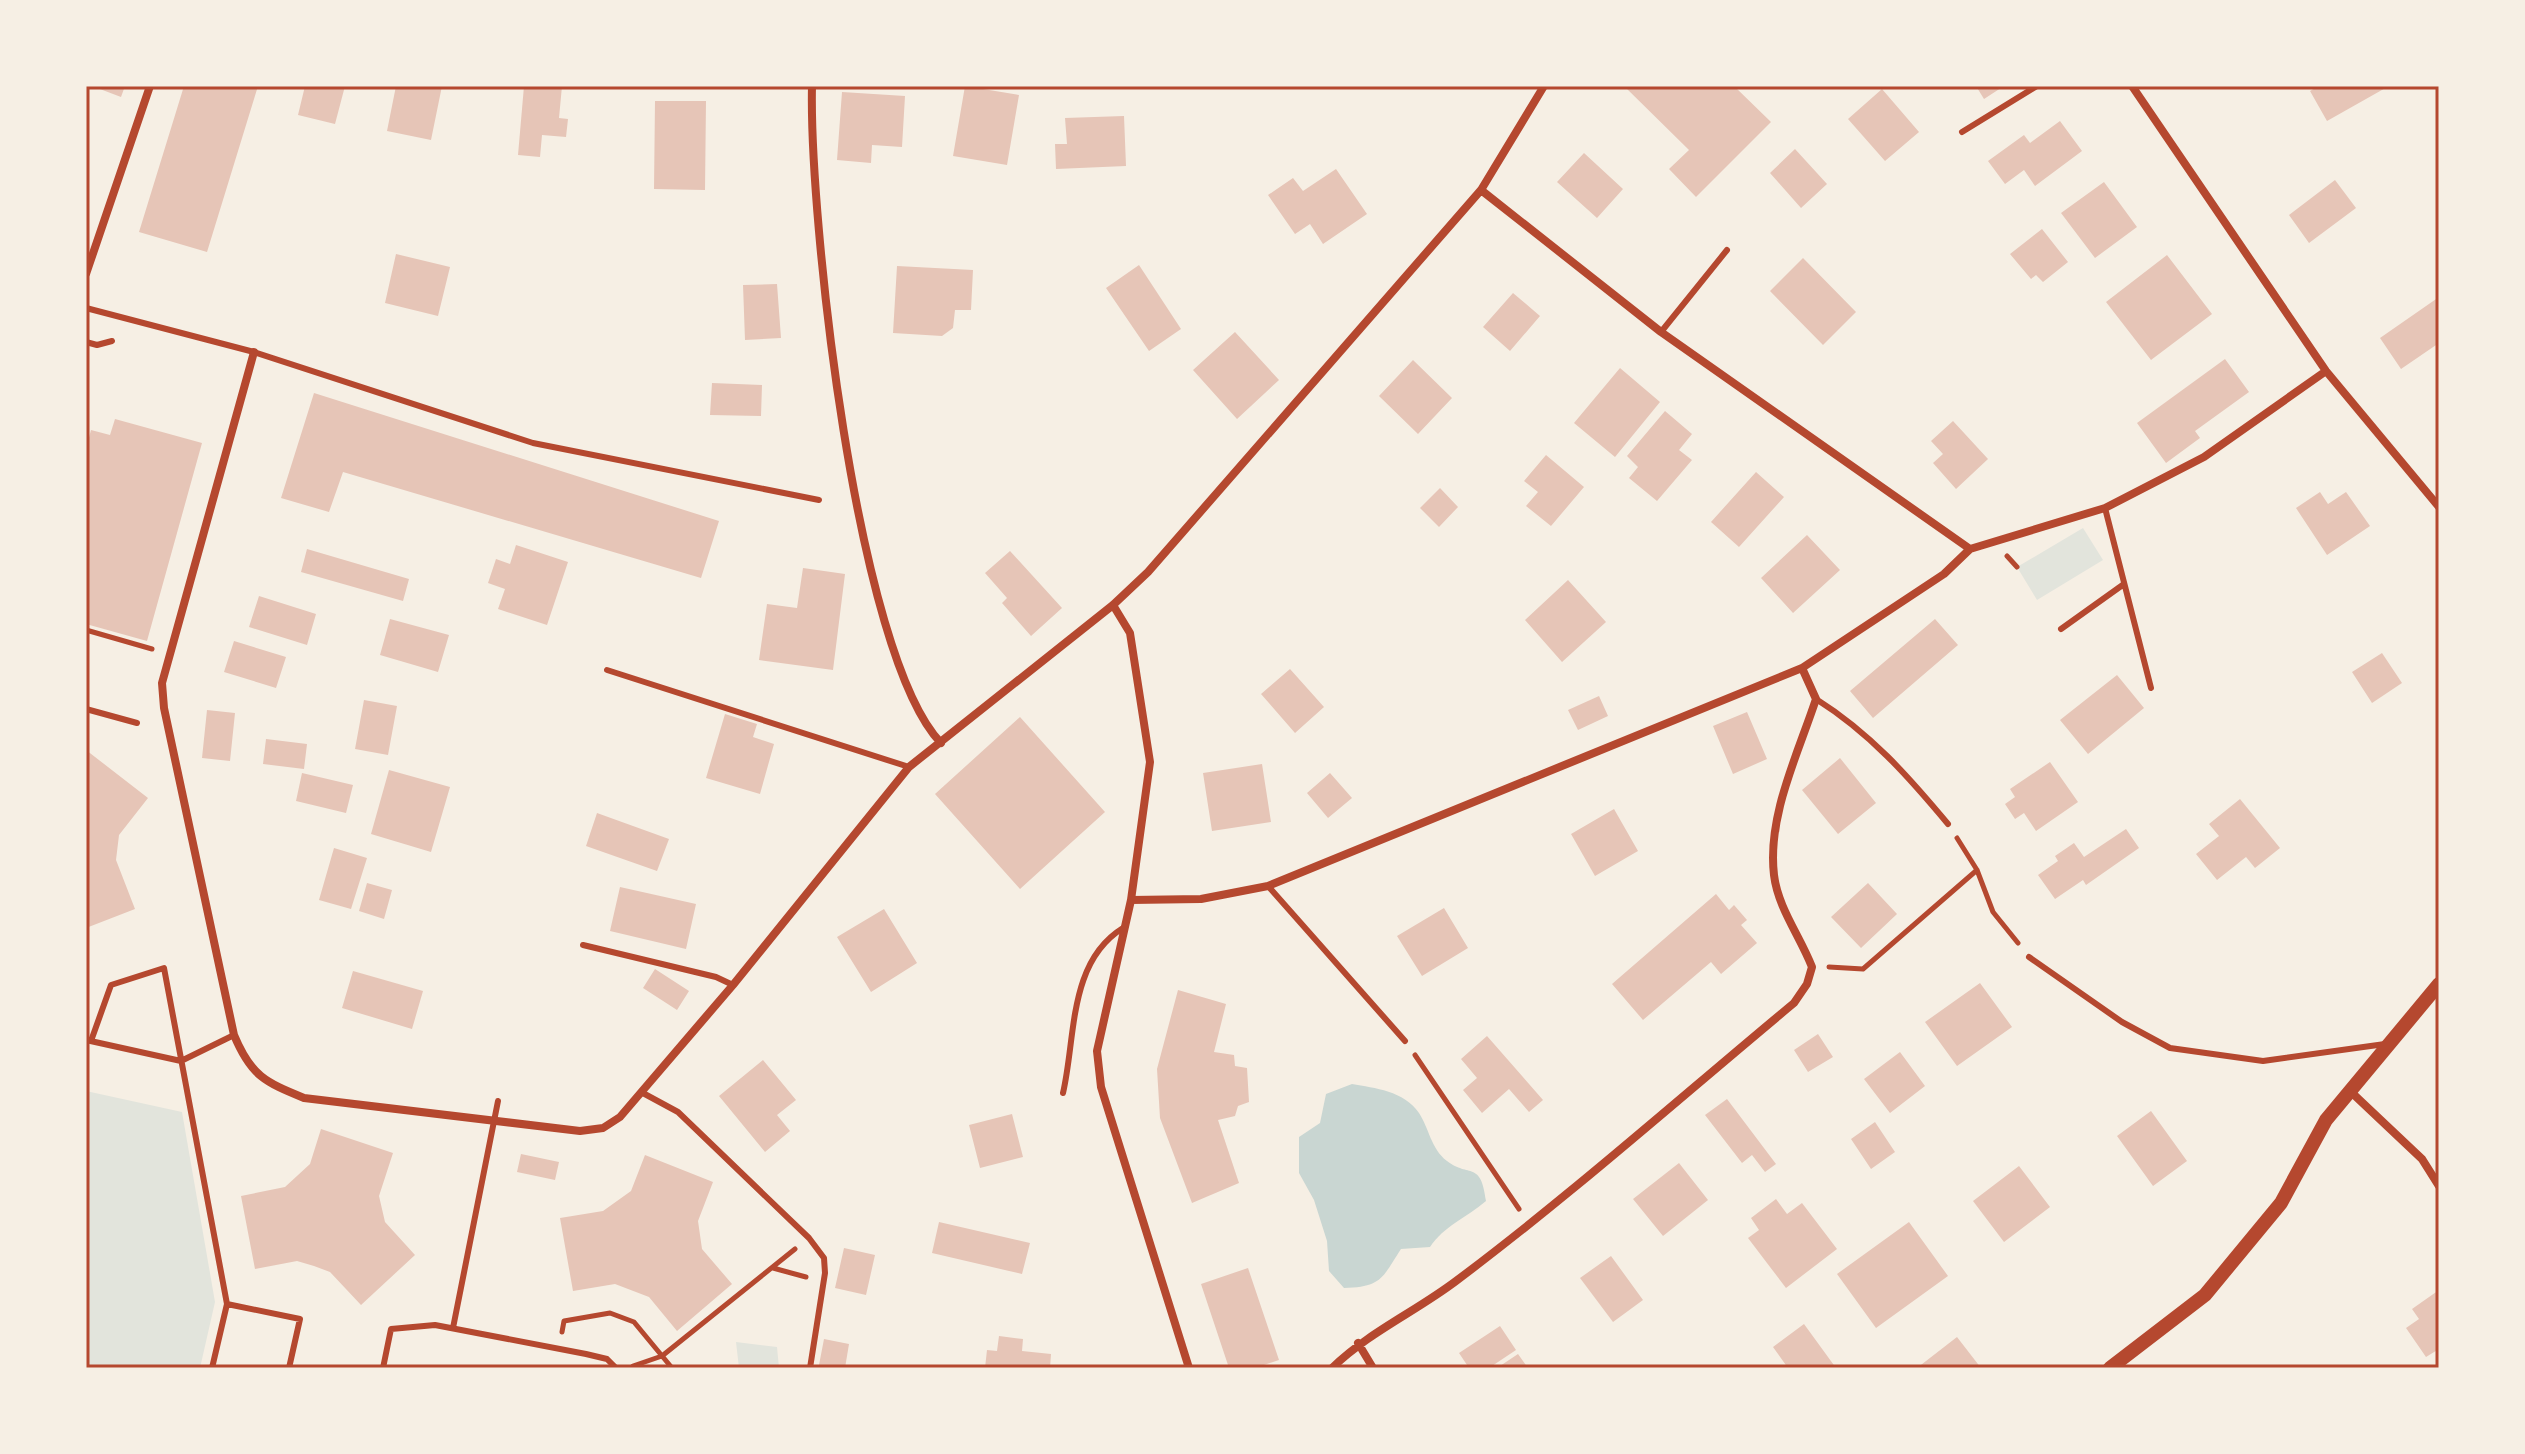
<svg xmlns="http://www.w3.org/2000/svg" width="2525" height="1454" viewBox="0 0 2525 1454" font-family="'Nunito Sans',sans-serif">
  <rect width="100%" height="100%" fill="#f6efe4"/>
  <path fill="#e2e4dc" d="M2083 528 2103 560 2037 600 2017 567Z
    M86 1091 182 1112 215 1302 200 1368H86Z
    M736 1342 777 1347 779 1368H739Z"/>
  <path fill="#c9d6d2" d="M1352 1084C1375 1088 1404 1091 1419 1113 1429 1128 1431 1149 1447 1161 1469 1178 1481 1160 1486 1201 1466 1218 1444 1226 1430 1247L1401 1249C1382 1278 1382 1287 1344 1288L1329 1271 1327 1241 1314 1200 1299 1173V1137L1320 1123 1326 1094Z"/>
  <path fill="#e6c5b7" d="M92 86H125L121 97Z
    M184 86H258L207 252 139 232Z
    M305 86H345L335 124 298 115Z
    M396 86H442L431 140 387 131Z
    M524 86H562L559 118 568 119 566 137 542 135 540 157 518 155Z
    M965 86 1019 95 1007 165 953 156Z
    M1624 86H1734L1771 122 1696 197 1669 169 1689 150Z
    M1976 86H2004L1984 99Z
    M2319 86H2389L2327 121 2310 91Z
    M1882 89 1919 132 1885 161 1848 119Z
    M842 92 905 96 902 147 872 145 871 163 837 160Z
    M655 101H706L705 190 654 189Z
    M1124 116 1126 166 1056 169 1055 144H1067L1065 118Z
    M2060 121 2082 151 2035 186 2024 170 2005 184 1988 161 2024 135 2030 143Z
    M1795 149 1827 184 1801 208 1770 173Z
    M1584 153 1623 189 1597 218 1557 182Z
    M1336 169 1367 214 1323 244 1310 224 1295 234 1268 195 1293 178 1303 191Z
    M2335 180 2356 208 2309 243 2289 215Z
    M2104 182 2137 227 2095 258 2061 213Z
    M2042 229 2068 262 2043 282 2036 275 2031 279 2010 254Z
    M396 254 450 267 438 316 385 303Z
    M2167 255 2212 314 2151 360 2106 302Z
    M1803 258 1856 312 1823 345 1770 291Z
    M1139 265 1181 329 1149 351 1106 288Z
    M897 266 973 270 971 310H955L953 328 942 336 893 333Z
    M777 284 781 338 745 340 743 285Z
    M1513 293 1540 316 1510 351 1483 327Z
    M2439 297V343L2401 369 2380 338Z
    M1235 332 1279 380 1237 419 1193 370Z
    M2225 359 2249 392 2195 431 2200 438 2166 463 2137 423Z
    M1413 360 1452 398 1418 434 1379 396Z
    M1620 368 1660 402 1615 457 1574 423Z
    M712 383 762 385 761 416 710 415Z
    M314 393 719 521 701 578 343 472 329 512 281 498Z
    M1665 411 1692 434 1679 450 1692 460 1657 501 1629 478 1638 467 1627 456Z
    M115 419 202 443 147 641 86 624V449L91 430 110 435Z
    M1953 421 1988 459 1956 489 1933 463 1943 454 1931 441Z
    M1546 455 1584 487 1551 526 1526 506 1538 492 1524 481Z
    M1756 472 1784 497 1739 547 1711 522Z
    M1440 488 1458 507 1439 527 1420 508Z
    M2320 492 2328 504 2346 492 2370 526 2327 555 2296 508Z
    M1807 535 1840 570 1793 613 1761 578Z
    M516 545 568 562 547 625 498 609 505 589 488 583 496 559 510 564Z
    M307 549 409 579 403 601 301 572Z
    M1010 551 1062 608 1031 636 1002 603 1007 598 985 573Z
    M803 568 845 574 833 670 759 660 767 604 797 608Z
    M1568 580 1606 622 1562 662 1525 620Z
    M259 596 316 614 307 645 249 627Z
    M390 619 449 635 438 672 380 655Z
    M1935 619 1958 645 1873 718 1850 691Z
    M234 641 286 657 276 688 224 672Z
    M2382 653 2402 683 2372 703 2352 672Z
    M1290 669 1324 707 1295 733 1261 694Z
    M2117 675 2144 708 2088 754 2060 720Z
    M1599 696 1608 716 1578 730 1568 710Z
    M364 700 397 706 388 755 355 749Z
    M207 710 235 713 230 761 202 758Z
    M1747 712 1767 759 1733 774 1713 726Z
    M725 714 757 724 753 737 774 744 760 794 706 778Z
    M1020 717 1105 812 1020 889 935 794Z
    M266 739 307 744 304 769 263 764Z
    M86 750 148 798 119 835 116 860 135 909 86 928Z
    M1840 758 1876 803 1838 834 1802 790Z
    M2050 762 2078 802 2036 831 2024 813 2015 819 2005 804 2015 797 2010 789Z
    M1262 764 1271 822 1212 831 1203 773Z
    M389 770 450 787 431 852 371 834Z
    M302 773 353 785 346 813 296 801Z
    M1330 773 1352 798 1328 818 1307 793Z
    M2240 799 2280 848 2255 868 2246 857 2217 880 2196 854 2219 836 2209 824Z
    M1614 809 1638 851 1595 876 1571 834Z
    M597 813 669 839 657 871 586 846Z
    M2126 829 2139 848 2086 885 2083 880 2055 899 2038 875 2058 861 2055 856 2074 843 2084 857Z
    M334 848 367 858 351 909 319 900Z
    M367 883 392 890 384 919 359 911Z
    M1868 883 1897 914 1861 948 1831 917Z
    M620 887 696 904 686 949 610 931Z
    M1716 894 1729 910 1734 905 1747 920 1741 925 1757 943 1721 974 1711 962 1643 1020 1612 984Z
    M1444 908 1468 948 1422 976 1397 936Z
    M884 909 917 963 871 992 837 937Z
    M655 969 689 991 677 1010 643 988Z
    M353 971 423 991 412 1029 342 1008Z
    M1980 983 2012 1027 1957 1066 1925 1022Z
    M1178 990 1226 1004 1214 1052 1234 1055 1235 1066 1247 1068 1249 1102 1238 1106 1235 1116 1218 1120 1239 1183 1192 1203 1160 1118 1157 1069Z
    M1818 1034 1833 1057 1808 1072 1794 1050Z
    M1487 1036 1543 1100 1529 1112 1509 1089 1482 1113 1463 1090 1477 1078 1461 1059Z
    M1900 1052 1925 1086 1890 1113 1864 1079Z
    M763 1060 796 1100 777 1115 790 1131 765 1152 719 1096Z
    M1727 1099 1776 1164 1765 1172 1752 1155 1742 1163 1705 1115Z
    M2151 1111 2187 1161 2153 1186 2117 1136Z
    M1012 1114 1023 1157 980 1168 969 1125Z
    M1875 1122 1895 1152 1871 1169 1851 1139Z
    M321 1129 393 1153 379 1196 385 1222 415 1255 361 1305 330 1272 314 1266 297 1261 255 1269 241 1196 285 1187 310 1164Z
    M521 1154 559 1162 555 1180 517 1172Z
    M645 1155 713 1182 698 1221 702 1249 732 1284 677 1331 649 1297 615 1284 573 1291 560 1218 603 1211 631 1191Z
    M1679 1163 1708 1200 1663 1236 1633 1199Z
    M2019 1166 2050 1207 2004 1242 1973 1201Z
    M1776 1199 1787 1214 1802 1203 1837 1249 1786 1288 1748 1238 1759 1230 1751 1218Z
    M939 1222 1030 1243 1022 1274 932 1253Z
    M1909 1222 1948 1276 1876 1328 1837 1274Z
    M844 1248 875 1255 866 1295 835 1288Z
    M1611 1256 1643 1300 1613 1322 1580 1278Z
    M1248 1268 1279 1360 1255 1368H1229L1201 1284Z
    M2439 1290V1349L2426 1357 2406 1328 2419 1319 2412 1309Z
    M1804 1324 1836 1368H1788L1773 1347Z
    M1500 1326 1516 1350 1489 1368H1469L1459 1353Z
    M999 1336 1023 1339 1022 1351 1051 1354 1050 1368H985L987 1350 997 1351Z
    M1957 1337 1981 1368H1917Z
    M824 1339 849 1344 845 1368 819 1365Z
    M1518 1354 1528 1368H1497Z"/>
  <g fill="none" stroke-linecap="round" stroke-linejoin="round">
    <path stroke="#b5482f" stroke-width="5" d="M2007 556 2017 567
      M86 630 152 649
      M1957 838 1977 870 1993 912 2018 943
      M1829 967 1863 969 1977 870
      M1415 1055 1519 1209
      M773 1268 806 1277
      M562 1332 564 1321 610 1313 634 1322 672 1368
      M633 1366 662 1356 795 1249"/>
    <path stroke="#b5482f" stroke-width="6" d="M1962 132 2037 86
      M86 308 254 352 533 443 819 500
      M1661 332 1727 250
      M86 342 97 345 112 341
      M2105 508 2151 688
      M2061 629 2124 584
      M607 670 909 767
      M1816 699C1870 733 1908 776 1948 824
      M86 709 137 723
      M1268 886 1405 1041
      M583 945 716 977 733 985
      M2029 957 2122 1022 2170 1048 2263 1061 2385 1044
      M86 1040 181 1061 234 1035
      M91 1041 111 985 164 968 227 1304
      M641 1092 678 1112 809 1238 824 1258 825 1273 810 1368
      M1063 1093C1076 1037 1068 962 1123 928
      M453 1328 498 1101
      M212 1368 227 1304 300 1319 289 1368
      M383 1368 391 1329 435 1325 586 1354 607 1359 616 1368"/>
    <path stroke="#b5482f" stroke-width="8" d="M812 86C809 215 856 655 941 743
      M2132 86 2326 371 2439 507
      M1481 190 1661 332 1970 549
      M86 274 150 86
      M254 352 162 683 164 708 234 1035C251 1076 265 1082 304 1098L580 1131 603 1128 620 1117 733 985 909 767 1113 605 1148 572 1481 190 1544 86
      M1113 605 1130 633 1150 762 1131 900 1097 1051 1101 1087 1189 1368
      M1131 900 1201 899 1268 886 1802 668 1944 574 1970 549 2105 508 2204 457 2326 371
      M2350 1091 2422 1159 2439 1186
      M1358 1343 1373 1368
      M1332 1368C1369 1332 1415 1312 1456 1281 1572 1194 1682 1096 1794 1003L1807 984 1812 967C1800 936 1778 908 1774 875 1767 816 1798 754 1816 699L1802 668"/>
    <path stroke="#b5482f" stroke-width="14" d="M2110 1368 2205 1295 2281 1203 2326 1120 2439 984"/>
  </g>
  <rect width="2525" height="1454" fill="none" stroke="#f6efe4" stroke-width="176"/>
  <rect x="88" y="88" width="2349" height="1278" fill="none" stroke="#b5482f" stroke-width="3"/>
</svg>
